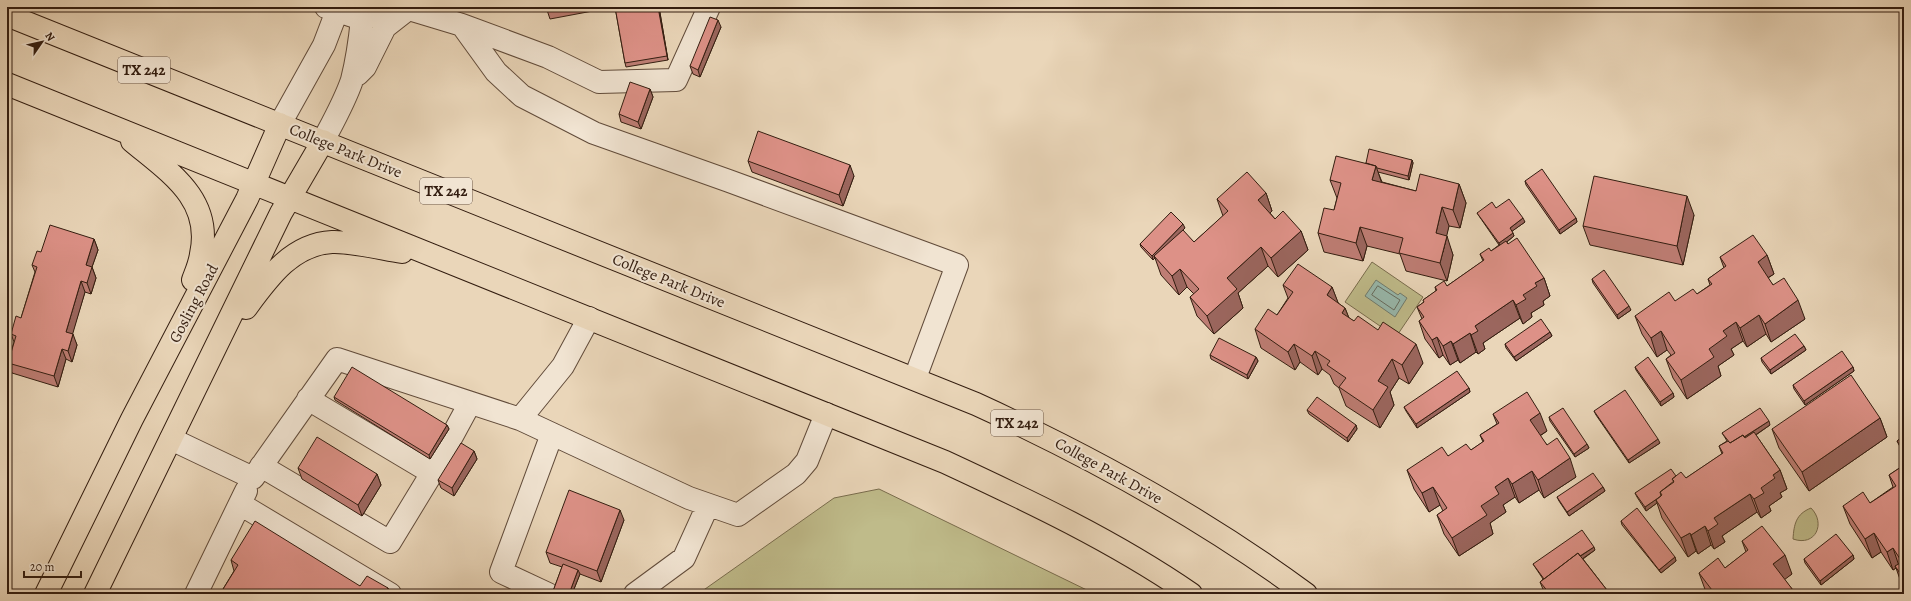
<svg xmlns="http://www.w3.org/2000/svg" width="1911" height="601" viewBox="0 0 1911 601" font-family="Alegreya,serif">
  <rect width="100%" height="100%" fill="#ead6b9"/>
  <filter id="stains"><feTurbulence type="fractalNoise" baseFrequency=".005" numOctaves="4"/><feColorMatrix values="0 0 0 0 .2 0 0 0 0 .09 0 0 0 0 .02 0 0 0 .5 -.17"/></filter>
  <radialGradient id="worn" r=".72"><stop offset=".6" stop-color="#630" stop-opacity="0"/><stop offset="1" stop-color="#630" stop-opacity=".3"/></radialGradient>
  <path fill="#bfbb8a" stroke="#796c4d" d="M1372 262 1423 297 1396 337 1345 302Z
    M879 489 1095 594H698L834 498Z
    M1811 508C1826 523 1816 547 1793 539 1794 524 1796 514 1811 508Z"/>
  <path fill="#98b9ad" stroke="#707b6e" d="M1376 280 1398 295 1400 293 1407 298 1395 317 1365 296Z"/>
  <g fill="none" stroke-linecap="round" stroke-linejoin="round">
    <path stroke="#666b5e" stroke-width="1" d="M1378 286 1400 300 1394 310 1372 295Z"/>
    <g stroke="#614b3a" stroke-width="24">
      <path id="minor" d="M326 7 362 19 392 10 409 9 462 25 496 72 522 96 594 133 729 181 957 265 915 378
        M462 25 548 57 599 82 676 80 709 7
        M358 74 365 67 385 27 408 9
        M280 124 324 45 337 11
        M323 141C333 122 345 101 352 80 357 60 360 39 362 19
        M308 399 432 473 470 403
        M520 419 563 366 589 318
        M171 439 253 478 337 359 520 419 689 498 738 515 796 474 807 461 826 414
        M261 466 390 542 432 473
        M240 504 390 594
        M196 594 246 491
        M548 594 501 572 552 434
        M635 594 684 558 708 505"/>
    </g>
    <g stroke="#331d10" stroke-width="24">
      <path id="major" d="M7 15 976 404C1092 457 1203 518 1306 594
        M7 84 945 462C1029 501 1114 541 1191 594
        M132 141C169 172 213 199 201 254 200 263 196 272 193 280
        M246 308C268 278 292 244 332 242 350 241 383 249 402 252
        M46 594 132 419 247 199 280 124
        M95 594 281 213 323 141"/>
    </g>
    <use href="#minor" stroke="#f1e4d2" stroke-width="22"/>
    <use href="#major" stroke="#ead6b9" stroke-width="22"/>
  </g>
  <path fill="#be7d74" stroke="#331d10" d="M546 7H614L550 19Z
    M615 7H659L668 60 626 67 625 63Z
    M721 27 700 77 693 74 690 66Z
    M650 89 653 97 641 129 621 122 619 114Z
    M1412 160 1413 163 1409 180 1378 172 1382 182 1416 191 1459 184 1466 203 1460 228 1449 226 1446 236 1453 255 1447 281 1406 271 1400 254 1367 246 1363 261 1324 252 1318 233 1334 210 1337 198 1330 180 1366 163Z
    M748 161 854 176 843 206 752 172Z
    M1525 181 1576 218 1577 222 1560 234 1526 185Z
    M1266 193 1272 211 1270 213 1275 219 1301 231 1308 250 1278 277 1268 266 1238 293 1243 308 1214 334 1197 316 1190 297 1194 294 1187 287 1179 295 1161 275 1155 258 1153 260 1141 247 1140 244 1185 228 1182 231 1194 242 1223 216 1217 199Z
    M1496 208 1525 222 1512 231 1514 236 1507 242 1508 244 1544 278 1550 296 1543 301 1544 305 1531 313 1532 317 1523 324 1520 318 1483 343 1485 349 1478 354 1476 352 1460 363 1458 360 1450 365 1443 355 1439 358 1425 339 1419 321 1422 319 1417 307 1424 302 1423 300 1436 291 1435 287 1447 286 1483 261 1480 254 1491 251 1499 245 1479 216 1477 213Z
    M1694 215 1683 265 1590 245 1583 226Z
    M94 239 98 250 92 267 96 278 91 294 85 292 72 334 77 345 72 362 66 359 58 387 12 373 8 363 14 342 11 334 21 318 35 272 32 265Z
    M1767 255 1774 274 1768 278 1773 285 1805 319 1771 342 1766 334 1747 347 1743 341 1731 349 1734 355 1718 366 1721 376 1687 399 1673 378 1666 359 1671 355 1667 350 1657 357 1642 334 1635 316 1697 294 1710 285 1708 279 1724 268 1720 257Z
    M1592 279 1631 310 1618 319 1593 283Z
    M1283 285 1332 287 1338 303 1345 308 1349 318 1423 363 1409 384 1399 378 1390 392 1394 405 1380 428 1346 406 1339 388 1334 384 1330 375 1322 369 1318 375 1300 362 1295 370 1261 348 1255 329 1277 315 1288 298Z
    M1550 332 1552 336 1516 361 1506 348 1505 344Z
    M1804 346 1806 350 1771 374 1762 362 1761 358Z
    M1210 355 1256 357 1258 361 1248 379 1211 359Z
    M1635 367 1673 393 1674 397 1661 406 1636 370Z
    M1853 367 1854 371 1805 405 1794 389 1793 385Z
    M1469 388 1470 392 1417 428 1406 411 1404 407Z
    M334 397 447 425 449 429 430 459 335 400Z
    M1307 410 1356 425 1357 429 1348 442 1309 414Z
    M1594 411 1660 443 1629 463 1596 415Z
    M1493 414 1547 431 1540 436 1547 445 1576 477 1544 498 1539 490 1519 503 1515 497 1503 505 1506 512 1490 523 1493 534 1459 556 1444 534 1437 515 1443 511 1440 505 1429 512 1414 489 1407 470 1448 456 1471 450 1483 442 1480 435 1497 424Z
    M1549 417 1587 444 1589 448 1575 457 1550 421Z
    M1880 418 1887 437 1809 491 1779 448 1772 429Z
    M1770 425 1756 435 1780 470 1787 489 1780 493 1782 497 1769 506 1771 511 1761 518 1757 512 1722 536 1725 542 1714 549 1711 545 1698 554 1696 551 1688 557 1662 518 1657 503 1646 511 1637 497 1635 493 1676 476 1686 478 1722 454 1719 446 1727 441 1724 436 1722 433Z
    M1904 436V452L1899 445 1897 441Z
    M474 451 477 459 454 496 441 488 438 480Z
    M1904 465V594H1901L1900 590 1904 588 1902 585 1896 568 1893 570 1881 552 1872 558 1850 524 1843 506 1870 503 1893 487 1889 475Z
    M298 468 377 474 381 485 362 516 302 479Z
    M1603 487 1605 491 1569 516 1559 501 1557 497Z
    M624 520 601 582 580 574 572 594H552L562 567 550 563 546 552Z
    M1621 521 1675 557 1676 561 1661 573 1622 525Z
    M1742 541 1792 574 1784 579 1796 594H1708L1706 592 1699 573 1725 568 1746 552Z
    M1595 550 1583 559 1610 594H1545L1540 582 1543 579 1533 564Z
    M1853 555 1854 559 1821 585 1805 563 1804 559Z
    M231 560 360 586 388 588 390 594H220L234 571Z"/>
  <path fill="#9b665e" stroke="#331d10" d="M658 7H659L668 60 667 56Z
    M718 20 721 27 700 77 698 70Z
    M650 89 653 97 641 129 638 122Z
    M1412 160 1413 163 1409 180 1408 176Z
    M850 165 854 176 843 206 839 195Z
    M1376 166 1382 184 1372 180Z
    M1459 184 1466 203 1460 228 1453 210Z
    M1266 193 1272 211 1265 218 1258 200Z
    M1687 196 1694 215 1683 265 1677 246Z
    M1442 207 1449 226 1443 252 1436 233Z
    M1523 218 1525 222 1511 232 1510 228Z
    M1576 218 1577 222 1560 234 1559 230Z
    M1183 224 1185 228 1155 258 1154 256 1155 258 1153 260 1152 256Z
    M1360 227 1367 246 1363 261 1356 243Z
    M1301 231 1308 250 1278 277 1271 258Z
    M1513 233 1514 236 1500 247 1499 243Z
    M1447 236 1453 255 1447 281 1440 263Z
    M94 239 98 250 92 267 96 278 91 294 87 283 86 265Z
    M1261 247 1268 266 1238 293 1243 308 1214 334 1207 316 1227 278Z
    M1767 255 1774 274 1764 280 1758 262Z
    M1180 269 1187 287 1179 295 1172 276Z
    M1544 278 1550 296 1543 301 1544 305 1531 313 1532 317 1523 324 1516 305 1523 295 1535 283Z
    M81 281 85 292 70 343 66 332Z
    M1332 287 1339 305 1327 295Z
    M1513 300 1520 318 1483 343 1485 349 1478 354 1471 335 1475 326Z
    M1798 300 1805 319 1771 342 1765 324Z
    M1629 306 1631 310 1618 319 1617 315Z
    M1345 308 1352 326 1342 313Z
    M1759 315 1766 334 1747 347 1740 328Z
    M1736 322 1743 341 1731 349 1734 355 1718 366 1721 376 1687 399 1681 380 1709 349 1723 331Z
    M1661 331 1667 350 1657 357 1651 338Z
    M1550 332 1552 336 1516 361 1514 357Z
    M1470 333 1476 352 1460 363 1453 344Z
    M73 334 77 345 72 362 68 351Z
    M1437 337 1443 355 1439 358 1432 340Z
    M1451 341 1458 360 1450 365 1443 346Z
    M1294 344 1300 362 1295 370 1288 352Z
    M1416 344 1423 363 1409 384 1402 365Z
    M1804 346 1806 350 1771 374 1770 370Z
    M62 349 66 359 58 387 54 376Z
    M1315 351 1322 369 1318 375 1312 356Z
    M1256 357 1258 361 1248 379 1247 375Z
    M1392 359 1399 378 1390 392 1394 405 1380 428 1373 410 1378 381Z
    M1853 367 1854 371 1805 405 1804 401Z
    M1469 388 1470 392 1417 428 1416 424Z
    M1673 393 1674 397 1661 406 1660 402Z
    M1540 413 1547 431 1536 438 1530 420Z
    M1880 418 1887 437 1809 491 1802 472Z
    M1769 421 1770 425 1733 450 1731 446Z
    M447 425 449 429 430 459 429 455Z
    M1356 425 1357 429 1348 442 1347 438Z
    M1658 439 1660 443 1629 463 1628 460Z
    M1587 444 1589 448 1575 457 1574 454Z
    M474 451 477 459 454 496 452 488Z
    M1570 458 1576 477 1544 498 1538 480Z
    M1780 470 1787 489 1780 493 1782 497 1769 506 1771 511 1761 518 1754 499 1761 488 1773 475Z
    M1532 471 1539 490 1519 503 1512 484Z
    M377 474 381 485 362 516 358 505Z
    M1508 478 1515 497 1503 505 1506 512 1490 523 1493 534 1459 556 1452 538 1481 506 1495 487Z
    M1433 487 1440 505 1429 512 1422 493Z
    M1603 487 1605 491 1569 516 1567 512Z
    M1750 494 1757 512 1722 536 1725 542 1714 549 1708 531 1714 518Z
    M1661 496 1656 500 1657 503 1646 511 1645 507Z
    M620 510 624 520 601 582 597 571Z
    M1705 526 1711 545 1698 554 1691 535Z
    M1690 533 1696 551 1688 557 1681 538Z
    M1874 533 1881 552 1872 558 1865 539Z
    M1594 547 1595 550 1546 584 1545 580Z
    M1893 548 1899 566H1895L1896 568 1893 570 1887 552Z
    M1785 555 1792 574 1780 583 1773 564Z
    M1853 555 1854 559 1821 585 1820 581Z
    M1675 557 1676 561 1661 573 1659 570Z
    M578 570 580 574 572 594H569Z
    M388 588 390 594H384Z"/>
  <path fill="#dd9187" stroke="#331d10" d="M615 7H658L667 56 625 63Z
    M710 17 718 20 698 70 690 66Z
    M630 82 650 89 638 122 619 114Z
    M758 131 850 165 839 195 748 161Z
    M1369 149 1412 160 1408 176 1377 168 1376 166 1366 163Z
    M1336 156 1376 166 1372 180 1416 191 1420 174 1459 184 1453 210 1442 207 1436 233 1447 236 1440 263 1399 253 1403 238 1360 227 1356 243 1318 233 1324 208 1334 210 1341 183 1330 180Z
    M1542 169 1576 218 1559 230 1525 181Z
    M1247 172 1266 193 1258 200 1275 219 1283 211 1301 231 1271 258 1261 247 1227 278 1237 289 1207 316 1190 297 1199 289 1180 269 1172 276 1154 256 1183 230 1194 242 1228 211 1217 199Z
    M1594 176 1687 196 1677 246 1583 226Z
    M1509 199 1523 218 1510 228 1513 233 1499 243 1477 213 1492 202 1496 208Z
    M1171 212 1183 224 1152 256 1140 244Z
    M50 225 94 239 86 265 92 267 87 283 81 281 66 332 73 334 68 351 62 349 54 376 8 363 16 336 11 334 16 316 21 318 37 267 32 265 37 251 41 252Z
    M1753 235 1767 255 1758 262 1773 285 1784 278 1798 300 1765 324 1759 315 1740 328 1736 322 1723 331 1727 336 1709 349 1714 357 1681 380 1666 359 1675 353 1661 331 1651 338 1635 316 1669 292 1675 301 1693 289 1697 294 1712 284 1708 279 1726 266 1720 257Z
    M1517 238 1544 278 1535 283 1537 286 1523 295 1526 299 1516 305 1513 300 1475 326 1478 331 1471 335 1470 333 1453 344 1451 341 1443 346 1437 337 1432 340 1419 321 1424 317 1417 307 1424 302 1423 300 1437 290 1435 287 1444 281 1447 286 1484 260 1480 254 1489 248 1491 251 1506 241 1508 244Z
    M1298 264 1332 287 1327 295 1345 308 1342 313 1354 321 1358 316 1378 330 1383 322 1416 344 1402 365 1392 359 1378 381 1388 387 1373 410 1339 387 1346 378 1327 365 1330 361 1315 351 1312 356 1294 344 1288 352 1255 329 1268 309 1277 315 1293 292 1283 285Z
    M1604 270 1629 306 1617 315 1592 279Z
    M1541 319 1550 332 1514 357 1505 344Z
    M1795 334 1804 346 1770 370 1761 358Z
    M1219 338 1256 357 1247 375 1210 355Z
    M1842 351 1853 367 1804 401 1793 385Z
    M1648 357 1673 393 1660 402 1635 367Z
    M352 367 447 425 429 455 334 397Z
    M1457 371 1469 388 1416 424 1404 407Z
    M1851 375 1880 418 1802 472 1772 429Z
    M1625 390 1658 439 1628 460 1594 411Z
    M1527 392 1540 413 1530 420 1547 445 1557 438 1570 458 1538 480 1532 471 1512 484 1508 478 1495 487 1499 494 1481 506 1487 515 1452 538 1437 515 1447 508 1433 487 1422 493 1407 470 1442 447 1448 456 1466 444 1471 450 1484 441 1480 435 1499 423 1493 414Z
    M1317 397 1356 425 1347 438 1307 410Z
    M1563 408 1587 444 1574 454 1549 417Z
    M1760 408 1769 421 1744 437 1743 435 1730 443 1722 433Z
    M1754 432 1780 470 1773 475 1775 478 1761 488 1764 493 1754 499 1750 494 1714 518 1718 524 1708 531 1705 526 1691 535 1690 533 1681 538 1656 500 1662 495 1660 492 1674 481 1672 479 1681 472 1686 478 1723 453 1719 446 1728 441 1730 443 1743 435 1745 438Z
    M1904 436V451L1897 441Z
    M317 437 377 474 358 505 298 468Z
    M461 443 474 451 452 488 438 480Z
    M1904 465V579L1895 566 1902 562 1893 548 1887 552 1874 533 1865 539 1843 506 1863 492 1870 503 1896 486 1889 475Z
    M1671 469 1676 476 1672 479 1674 482 1660 492 1661 496 1645 507 1635 493Z
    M1593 473 1603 487 1567 512 1557 497Z
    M569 490 620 510 597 571 546 552Z
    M1637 508 1675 557 1659 570 1621 521Z
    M255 521 360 586 367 576 388 588 384 594H220L238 565 231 560Z
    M1762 526 1785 555 1773 564 1796 594H1715L1699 573 1718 558 1725 568 1748 550 1742 541Z
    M1582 530 1594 547 1580 556 1578 553 1544 579 1533 564Z
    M1836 534 1853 555 1820 581 1804 559Z
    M1578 553 1610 594H1550L1540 582Z
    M563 564 578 570 569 594H552Z
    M1904 587V594H1902L1900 590Z
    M1813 592 1815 594H1810Z"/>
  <g text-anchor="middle" stroke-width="4" stroke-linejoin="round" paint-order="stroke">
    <g fill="#f1e4d2" stroke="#6c594a" stroke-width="1">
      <rect x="118" y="57" width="52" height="26" rx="3"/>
      <rect x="420" y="178" width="52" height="26" rx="3"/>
      <rect x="991" y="410" width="52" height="26" rx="3"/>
    </g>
    <g font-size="15" font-weight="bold" fill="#331d10">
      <text x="144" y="75">TX 242</text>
      <text x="446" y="196">TX 242</text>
      <text x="1017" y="428">TX 242</text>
    </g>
    <g font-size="16" fill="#331d10" stroke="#f1e4d2">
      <text transform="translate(346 150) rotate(22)" y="6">College Park Drive</text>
      <text transform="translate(669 280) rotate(22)" y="6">College Park Drive</text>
      <text transform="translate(193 303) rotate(-62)" y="6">Gosling Road</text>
      <text transform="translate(1109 470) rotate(29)" y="6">College Park Drive</text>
    </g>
  </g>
  <rect width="1911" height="601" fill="none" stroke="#ead6b9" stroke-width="24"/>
  <rect x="8" y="8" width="1895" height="585" fill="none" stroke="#331d10" stroke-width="2"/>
  <rect x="12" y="12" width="1887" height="577" fill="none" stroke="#331d10"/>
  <g transform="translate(42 42) rotate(56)" stroke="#f1e4d2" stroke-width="3" paint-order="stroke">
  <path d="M0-3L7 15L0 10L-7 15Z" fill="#331d10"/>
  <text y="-6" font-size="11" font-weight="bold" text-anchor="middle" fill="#331d10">N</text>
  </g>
  <path d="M24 571v6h57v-6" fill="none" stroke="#331d10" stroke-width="2"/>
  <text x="30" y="571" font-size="12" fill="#331d10" stroke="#f1e4d2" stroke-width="3" paint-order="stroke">20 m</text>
  <rect width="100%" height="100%" filter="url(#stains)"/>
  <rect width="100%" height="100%" fill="url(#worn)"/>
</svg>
